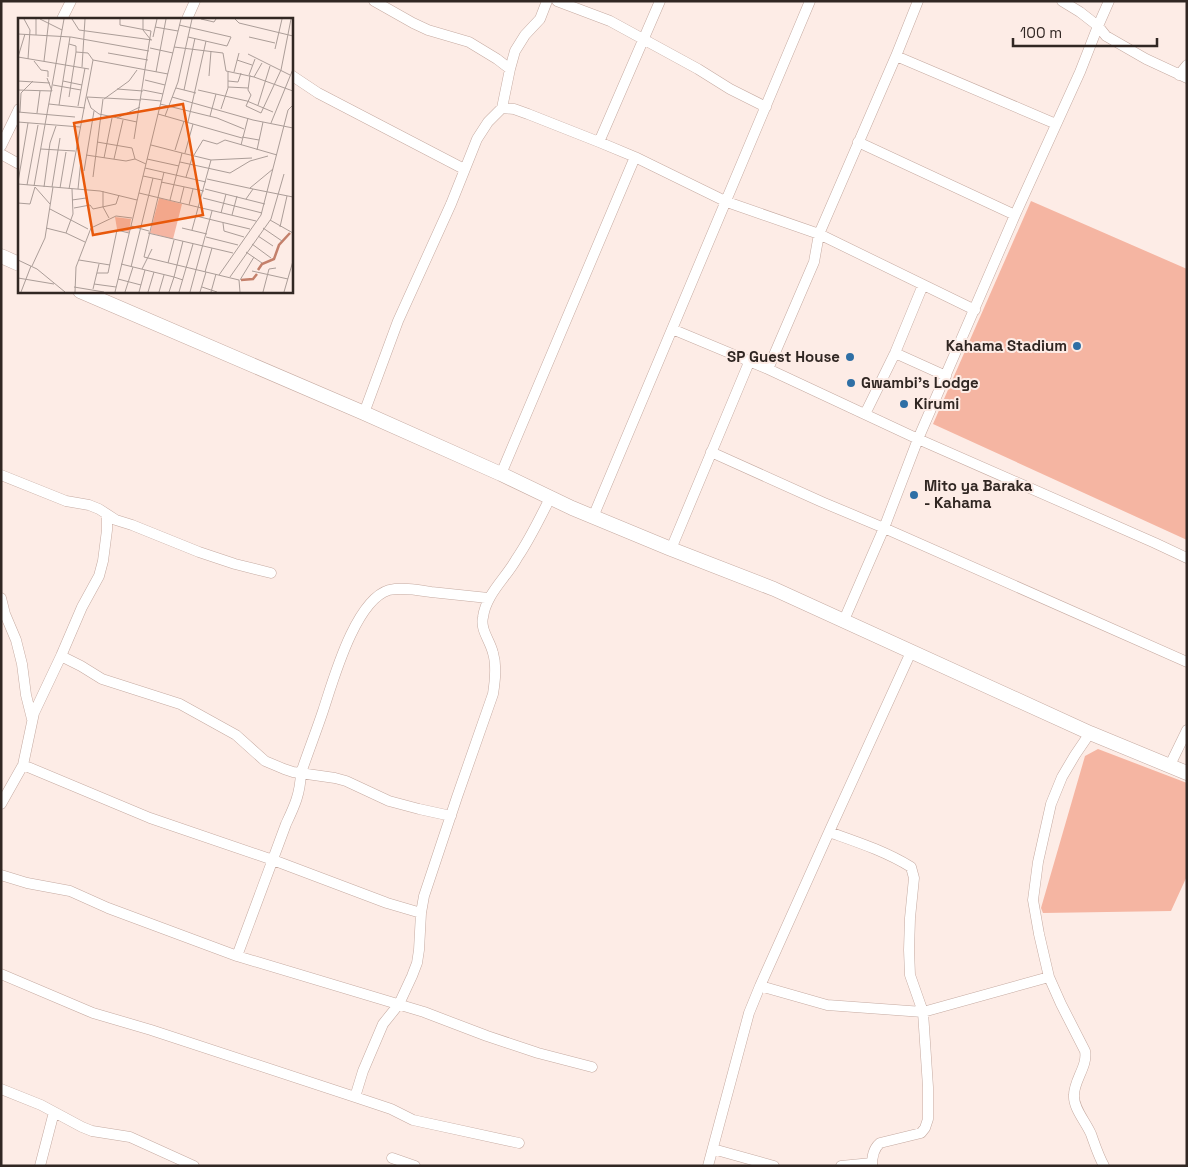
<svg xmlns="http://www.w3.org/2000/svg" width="1188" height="1167" viewBox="0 0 1188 1167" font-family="'Space Grotesk',sans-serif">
  <rect width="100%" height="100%" fill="#fdece6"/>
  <path fill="#f5b5a2" d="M1031 201 1187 269V540L933 424Z
    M1098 749 1187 783V876L1171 911 1043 913 1041 908 1085 756Z"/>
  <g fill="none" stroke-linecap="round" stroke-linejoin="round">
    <g stroke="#c5aaa1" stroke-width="11">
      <path id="street" d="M374 1 413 23 428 30 469 42 497 59 510 69
        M557 1 610 21 698 69 730 89 766 107
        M1062 1 1080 12 1098 26 1106 36 1146 59 1187 78
        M62 19 71 1
        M187 19 195 1
        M896 56 1056 124
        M291 75 318 93 464 169
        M1179 75 1187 65
        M502 108 510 69 515 51 525 35 540 19 547 1
        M599 142 660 1
        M858 142 1015 215
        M1 146 19 109
        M1 154 19 164
        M672 329 768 369 918 439 1155 543 1187 558
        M895 353 946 376
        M768 369 814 262 819 234 896 56 918 1
        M364 413 398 321 451 204 477 139 488 122 502 108 514 109 528 114 599 142 635 157 727 202 819 234 975 310
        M865 414 895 353 923 285
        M711 452 822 502 884 528 1187 662
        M501 474 635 157
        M1 475 66 501 89 505 99 509 116 520 132 525 199 552 235 564 271 573
        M593 517 810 1
        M671 549 750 360
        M1 598 5 614 16 640 22 664 26 695 32 719
        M844 620 884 528 918 439 1015 215 1080 72 1098 26 1109 1
        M61 656 81 666 102 679 180 704 236 735 265 761 284 769 293 772 335 778 346 781 389 801 419 809 451 816
        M1090 733 1075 755 1062 777 1051 804 1038 862 1033 900 1039 934 1049 977 1061 1004 1085 1051C1088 1066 1074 1080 1074 1095 1073 1108 1086 1122 1091 1134 1095 1145 1098 1155 1104 1166
        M23 765 150 818 273 860 387 903 421 913
        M1170 765 1187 730
        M1 804 23 765 34 713 61 656 82 607 99 576 103 561 107 530V515
        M829 832C857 842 885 851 911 867L914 878 910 918 909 950 910 975 923 1012 928 1087V1119L925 1128 921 1133 880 1143C873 1149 872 1157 872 1166
        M1 875 27 883 70 891 108 908 237 956 424 1012 487 1036 538 1053 592 1067
        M237 956 286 824C295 805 300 794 301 773 308 752 316 732 323 711 333 681 355 600 389 590 402 587 418 590 431 592 450 594 469 596 488 598
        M1 974 93 1013 151 1030 355 1097 391 1109 413 1120 519 1143
        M760 986 827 1005 923 1012 1049 977
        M1 1089 41 1105 82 1127 92 1131 130 1137 194 1166
        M355 1097 363 1071 383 1024 399 1004 412 976 417 963 419 950 421 913 424 896 457 797 493 694C495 681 497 666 493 653 490 640 480 630 483 617 486 594 506 578 517 558 530 539 540 518 550 498
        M713 1149 774 1166
        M392 1158 415 1166
        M40 1166 54 1112
        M708 1166 749 1013 760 986 829 832 911 652
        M841 1166 872 1163"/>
    </g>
    <g stroke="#c5aaa1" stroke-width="15">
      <path id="secondary" d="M1 256 19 264
        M80 291 364 413 501 474 572 508 671 549 774 589 1090 733 1187 773"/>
    </g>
    <use href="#street" stroke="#fff" stroke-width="10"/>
    <use href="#secondary" stroke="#fff" stroke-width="14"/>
  </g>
  <g fill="#2f6fa5" stroke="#fdece6" stroke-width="2">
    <circle cx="1077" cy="346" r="5"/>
    <circle cx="850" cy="357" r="5"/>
    <circle cx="851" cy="383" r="5"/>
    <circle cx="904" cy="404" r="5"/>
    <circle cx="914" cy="495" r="5"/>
  </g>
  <g text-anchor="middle" stroke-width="4" stroke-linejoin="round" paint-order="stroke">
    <g font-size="15" font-weight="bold" fill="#312723" stroke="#fdece6" text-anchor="start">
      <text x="1067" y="351" text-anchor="end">Kahama Stadium</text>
      <text x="840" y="362" text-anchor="end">SP Guest House</text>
      <text x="861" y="388">Gwambi's Lodge</text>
      <text x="914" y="409">Kirumi</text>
      <text x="924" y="491">Mito ya Baraka<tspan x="924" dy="17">- Kahama</tspan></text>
    </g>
  </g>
  <g transform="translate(18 18)">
    <rect width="275" height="275" fill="#fdece6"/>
    <path d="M141 180 164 186 155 221 132 215ZM97 199 113 201 111 214 99 211Z" fill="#f5b5a2"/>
    <path fill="none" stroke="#c4806b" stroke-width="2.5" d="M240 252 244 246 256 241 261 227 272 215M223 262 235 261 239 256"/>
    <path fill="none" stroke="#ab9d98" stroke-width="1" d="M6 1 12 12 10 41M22 1 44 12M54 1 61 12 134 22M102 1V7L133 13 116 121M125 1V12L133 22M183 1 196 4 198 1M217 1 221 5 275 18M161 7 213 19 209 28 170 19M137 9 160 13M0 16 53 19 131 33M18 17V1M135 19 139 1M231 19 257 25M51 26 58 28V34L51 79M156 29 205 35 208 53 236 59 275 73M132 30 155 35M257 31 264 1M58 34 70 35 75 42 150 56M90 35 130 42M230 36 272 57M0 39 71 51M0 39 7 16M219 42 234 47M16 43 23 52 30 53V59M26 43 31 1M64 49 67 1M138 54 148 1M216 54 221 35M231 57 237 41M232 57 230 72 233 77 228 88 243 95 263 52 273 1M191 58 193 33M236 59 244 45M127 62 147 67M0 63 32 65M45 63 64 67M210 63 220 64 223 55M35 67 63 72M210 69 230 70M158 70 178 75M99 71 125 73M0 72 34 73 29 60M125 72 145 76M166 72 177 20M180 72 229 83 255 94M69 79 73 90 81 96 119 104M69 79 123 82M154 79 235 102 275 110M86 81 111 63 119 52M123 81 143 83M31 86 67 90M142 86 199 100 226 111M41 87 52 19M240 87 252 48M60 88 67 50M203 91 210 70V54M0 94 57 99M2 94 3 75 15 63M0 95V115M19 95 22 73M140 96 224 120M147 98 160 64 174 1M192 98 198 76M99 100 122 89M0 104 62 109M170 104 188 23M253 105 275 51M224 119 241 122M79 124 114 130 117 141M133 127 164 135 152 182M223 127 230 100M23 131 57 133M157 132 166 103M239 132 245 104M164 135 193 142 174 212M167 135 175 106M68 137 108 143 117 141 128 146M176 137 185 122 199 126 207 122 259 137M86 140 94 100M96 141 105 102M129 141 161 148M193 142 234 140M162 144 212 155 232 143 250 138M127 150 188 164M66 153 76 93M146 154 126 239 221 262 222 274M125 158 144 162M75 159 85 81M168 159 175 137M189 161 235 171M0 164 10 105M143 164 186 173M0 166 82 173 119 182M9 167 20 107M16 168 46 1M26 169 32 125 38 108M34 169 42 120M42 170 48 134M232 170 255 151M51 171 75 42M54 171 55 196 48 215 67 224M60 171 63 142M187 171 247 186M85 173V189L91 200M121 175 238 203M185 180 244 195M228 181 235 171 275 179M54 182 68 180 70 187M0 185 12 186 17 169 32 186M162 185 166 169M171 187 175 171M56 190 72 187 75 191 98 186 101 177M32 191 70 211M203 195 208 176M214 197 219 178M178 198 232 211M252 202 275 215M205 205 206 213 226 219M113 208 131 213M262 209 269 178M28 210 48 215M164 210 189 216M245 210 264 223M130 215 215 235M240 218 255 228M188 219 220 227M234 226 253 240M228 234 244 245M0 242 19 251 47 274M61 242 92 247M150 245 156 222M103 246 156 259 165 223M14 248 27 220 35 169M113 249 135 160M124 251 134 231M234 253 270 261M187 254 194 230M79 255H90L99 212 111 215M201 257 243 197 270 92 275 87M212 259 253 201 266 156M0 260 36 266M100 261 123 267M222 262 236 239M76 266 98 269M56 269 86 274M184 269 199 274M75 271 81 246M3 274 13 248M57 274 58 249 73 210 98 198 114 200M97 274 163 1M107 274 115 249M121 274 127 252M130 274 136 254M141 274 146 257M151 274 156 259 165 262M161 274 175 226M172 274 194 193M182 274 188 254M193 274 198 256M245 274 251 251 258 250M266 274 275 243"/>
    <path fill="#e8590c" fill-opacity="0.15" stroke="#e8590c" stroke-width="2.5" d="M165 86 185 197 75 217 56 105Z"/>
    <rect width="275" height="275" fill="none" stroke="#312723" stroke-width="2.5"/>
  </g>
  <rect width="1188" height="1167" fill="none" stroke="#312723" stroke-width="5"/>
  <path d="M1013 38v8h144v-8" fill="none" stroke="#312723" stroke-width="2.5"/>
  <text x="1020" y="38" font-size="15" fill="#312723" stroke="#fdece6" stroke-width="4" paint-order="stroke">100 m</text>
</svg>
